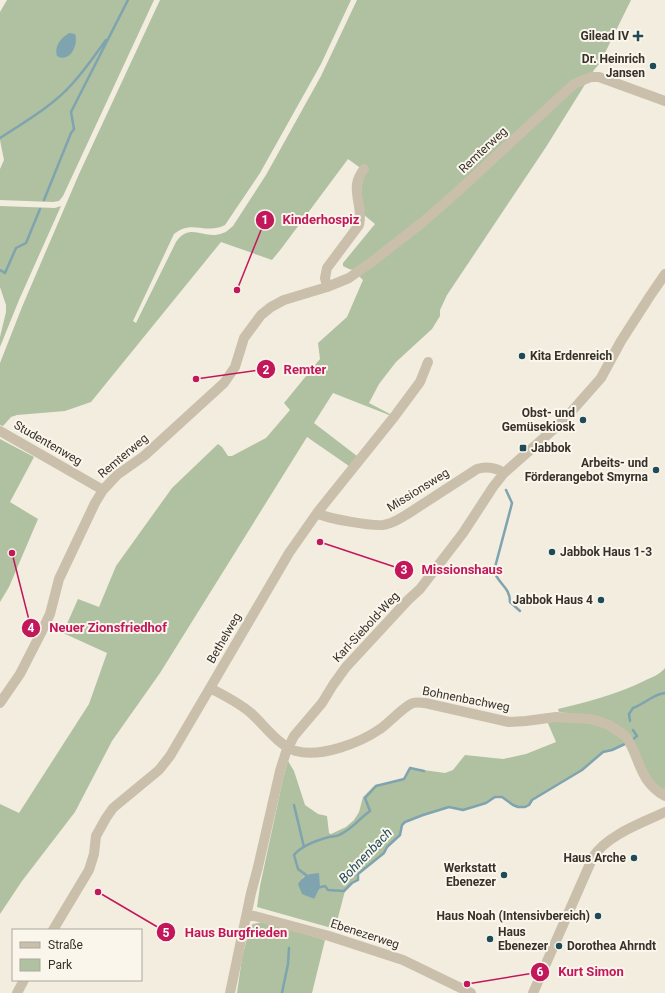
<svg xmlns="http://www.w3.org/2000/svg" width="665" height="993" viewBox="0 0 665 993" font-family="Roboto,sans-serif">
  <rect width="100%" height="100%" fill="#f2eddf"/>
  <path fill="#afc1a0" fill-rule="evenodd" d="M7 0H154L63 196 59 201 53 202 0 200V169L4 160 0 140V12Z
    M160 0H351L321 64 260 173 225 225C206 235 192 219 174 234L133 321 136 323 176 242C191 221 204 241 223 233 227 232 229 229 233 226L266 175 321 76 357 0H631L600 63 594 70 546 147 447 295 440 310V316L432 329 396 362 379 384 369 403 390 414 389 415 333 393 314 423 357 456 349 466 307 437 160 673 112 741 75 812 22 881 0 914V804L19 813 89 704 107 653 63 633 78 599 99 607 116 566 172 488 218 444 222 447 228 456H232L266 438 290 410 284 403 320 359 318 343 347 317 363 280 353 270 349 269 343 266V263L375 224 363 214C361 198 359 187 366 172L348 159 281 249 272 260 221 242 91 402 65 411 17 415 11 417 3 426 0 425V363L22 307 79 174Z
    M0 206 55 208 61 206 19 300 0 347V337L6 312V305L0 287Z
    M0 439 34 457 10 502 38 519 9 587 0 602Z
    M665 668V790L655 785 648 776 632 740 588 716 559 712 558 709C588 702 617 694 644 681 652 677 659 675 665 668Z
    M547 721 601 724 627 743 612 750 603 752 582 770 532 800 529 805 525 807H518L513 805 502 797H495L486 803 463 810 449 807 423 815 405 822 402 825 400 835 387 847 384 853 358 874V880L346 887 335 929 257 907 260 886 283 779 288 761 294 771 305 805 318 814 327 816 329 833 331 834 346 827 354 820 359 812 363 797 375 785 404 779 409 768 445 773 453 770 465 755 503 759 526 754 556 742ZM306 875 314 899 308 896 302 878Z
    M264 922 325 940 312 993H237L242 958 250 927 253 924Z"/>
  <path fill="#7fa4af" d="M69 33 75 34C79 44 70 64 57 56 54 46 61 38 69 33Z
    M319 873 320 887 314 899 302 894 298 884C304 875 307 874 319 873Z"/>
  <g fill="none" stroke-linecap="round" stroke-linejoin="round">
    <path stroke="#7fa4af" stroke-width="2.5" d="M0 138C23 123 54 105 72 84 85 70 95 55 106 40
      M44 200 71 133 74 129 71 112 128 0
      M0 270 5 273 16 248 26 243 40 209
      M506 490 512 503 511 507 494 571C499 585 510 587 510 602L520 611
      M630 721 629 714 633 708C645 704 653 694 665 693
      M632 740 637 736 633 730
      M294 805 304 847
      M307 878 306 875 298 869 294 855C301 846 318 840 329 837 333 836 337 837 341 834 352 829 360 818 370 811L365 798 376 786 404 779 410 768 424 771
      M317 888 325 886 328 890 344 891 352 883 358 880V874L384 853 387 847 400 835 402 825 405 822 423 815 449 807 463 810 486 803 495 797H502L513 805 518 807H525L529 805 532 800 582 770 603 752 612 750 627 743
      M282 993 288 964 289 948"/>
    <path stroke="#cabfab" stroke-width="10" d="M327 287 325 278 327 268 359 225C363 211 355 197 357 184 358 178 361 173 364 169
      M0 431 103 490
      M317 513C328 519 371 526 383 525 392 524 399 519 406 515L477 469C487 466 495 467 504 473
      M210 688C225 696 240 703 252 714 265 726 278 745 296 751 320 758 360 743 380 729 389 723 404 706 413 703 417 702 422 703 425 703L509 722 526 721 556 717 589 719 598 721 609 725 624 735 627 738C641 761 639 781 665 796
      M0 703 20 674 41 633 50 614 59 579 95 503 103 490 117 475 144 456 224 383 235 367 244 338 261 315 271 307 284 300 327 287 349 278 373 261 423 222 456 193 574 84 591 77H599L665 101
      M247 914 329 936 403 960 471 993
      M53 930 89 870 94 854 96 836 106 818 113 808 159 770 170 756 210 688 289 553 317 513 394 417 420 382 428 362
      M17 993 24 980
      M230 993 251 893 258 867 280 771 286 752 294 736 322 703 333 685 346 667 408 600 420 589 463 533 493 487 504 473 563 421 601 378 621 341 650 296 665 274
      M533 993 593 857C607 835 642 823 665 812"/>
  </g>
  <g fill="#214a59" stroke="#faf6ec" stroke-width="1.5">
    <path d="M636 30h4v4h4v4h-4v4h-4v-4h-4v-4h4z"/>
    <circle cx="653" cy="66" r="4"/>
    <circle cx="522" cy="356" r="4"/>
    <circle cx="583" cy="420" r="4"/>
    <rect x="519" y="444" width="8" height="8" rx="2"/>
    <circle cx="656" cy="470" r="4"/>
    <circle cx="552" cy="552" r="4"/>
    <circle cx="601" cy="600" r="4"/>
    <circle cx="634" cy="858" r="4"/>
    <circle cx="504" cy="875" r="4"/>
    <circle cx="598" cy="916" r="4"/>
    <circle cx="490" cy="939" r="4"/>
    <circle cx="559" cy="946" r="4"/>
  </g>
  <g text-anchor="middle" stroke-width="4" stroke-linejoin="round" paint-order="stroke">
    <g font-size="12" font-weight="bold" fill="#38312a" stroke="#faf6ec" text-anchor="end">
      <text x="629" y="40">Gilead IV</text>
      <text x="645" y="63">Dr. Heinrich<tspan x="645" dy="14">Jansen</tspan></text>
      <text x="530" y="360" text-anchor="start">Kita Erdenreich</text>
      <text x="575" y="417">Obst- und<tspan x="575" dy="14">Gemüsekiosk</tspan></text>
      <text x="531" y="452" text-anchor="start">Jabbok</text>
      <text x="648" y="467">Arbeits- und<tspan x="648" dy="14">Förderangebot Smyrna</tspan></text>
      <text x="560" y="556" text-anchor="start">Jabbok Haus 1-3</text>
      <text x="593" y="604">Jabbok Haus 4</text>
      <text x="626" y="862">Haus Arche</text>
      <text x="496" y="872">Werkstatt<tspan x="496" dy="14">Ebenezer</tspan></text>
      <text x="590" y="920">Haus Noah (Intensivbereich)</text>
      <text x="498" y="936" text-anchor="start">Haus<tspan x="498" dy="14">Ebenezer</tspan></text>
      <text x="567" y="950" text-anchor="start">Dorothea Ahrndt</text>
    </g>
    <g font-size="12" fill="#38312a" stroke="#faf6ec">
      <text transform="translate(483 150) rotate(-43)" y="4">Remterweg</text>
      <text transform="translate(48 443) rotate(30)" y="4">Studentenweg</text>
      <text transform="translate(123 456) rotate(-40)" y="4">Remterweg</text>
      <text transform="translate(418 490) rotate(-32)" y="4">Missionsweg</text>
      <text transform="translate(366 627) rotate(-47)" y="4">Karl-Siebold-Weg</text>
      <text transform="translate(224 638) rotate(-60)" y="4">Bethelweg</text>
      <text transform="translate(466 699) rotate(11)" y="4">Bohnenbachweg</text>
      <text transform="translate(365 934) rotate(18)" y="4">Ebenezerweg</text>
    </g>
    <g font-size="13" font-style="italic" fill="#214a59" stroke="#faf6ec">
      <text transform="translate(365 855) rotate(-46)" y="5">Bohnenbach</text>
    </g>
  </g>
  <path fill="none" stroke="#c2185b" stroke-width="1.5" d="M237 290L265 220M196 379L266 369M320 542L404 570M12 553L31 628M98 892L166 932M467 984L540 972"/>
  <g fill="#c2185b" stroke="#faf6ec" stroke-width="1.5">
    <circle cx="237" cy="290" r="4"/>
    <circle cx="196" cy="379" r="4"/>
    <circle cx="320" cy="542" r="4"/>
    <circle cx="12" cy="553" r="4"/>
    <circle cx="98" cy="892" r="4"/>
    <circle cx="467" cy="984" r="4"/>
    <circle cx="265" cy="220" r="10"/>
    <circle cx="266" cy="369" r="10"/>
    <circle cx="404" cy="570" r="10"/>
    <circle cx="31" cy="628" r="10"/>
    <circle cx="166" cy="932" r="10"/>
    <circle cx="540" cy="972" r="10"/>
  </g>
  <g font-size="12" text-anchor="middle" font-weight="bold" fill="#fff">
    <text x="265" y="224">1</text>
    <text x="266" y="374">2</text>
    <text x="404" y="574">3</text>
    <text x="31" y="632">4</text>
    <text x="166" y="937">5</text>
    <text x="540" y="976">6</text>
  </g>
  <g font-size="13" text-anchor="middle" font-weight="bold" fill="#c2185b" stroke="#faf6ec" stroke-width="4" stroke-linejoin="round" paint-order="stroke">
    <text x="321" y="224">Kinderhospiz</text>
    <text x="305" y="374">Remter</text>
    <text x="462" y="574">Missionshaus</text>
    <text x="108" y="632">Neuer Zionsfriedhof</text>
    <text x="236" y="937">Haus Burgfrieden</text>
    <text x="591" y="976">Kurt Simon</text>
  </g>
  <rect x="12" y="929" width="130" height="52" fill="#faf6ec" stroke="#aca79e"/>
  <rect x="20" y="942" width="20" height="6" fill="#cabfab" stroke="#aca79e"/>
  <text x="48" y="949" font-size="12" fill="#38312a">Straße</text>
  <rect x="20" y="959" width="20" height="12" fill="#afc1a0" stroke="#aca79e"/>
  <text x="48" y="969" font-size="12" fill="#38312a">Park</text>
</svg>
